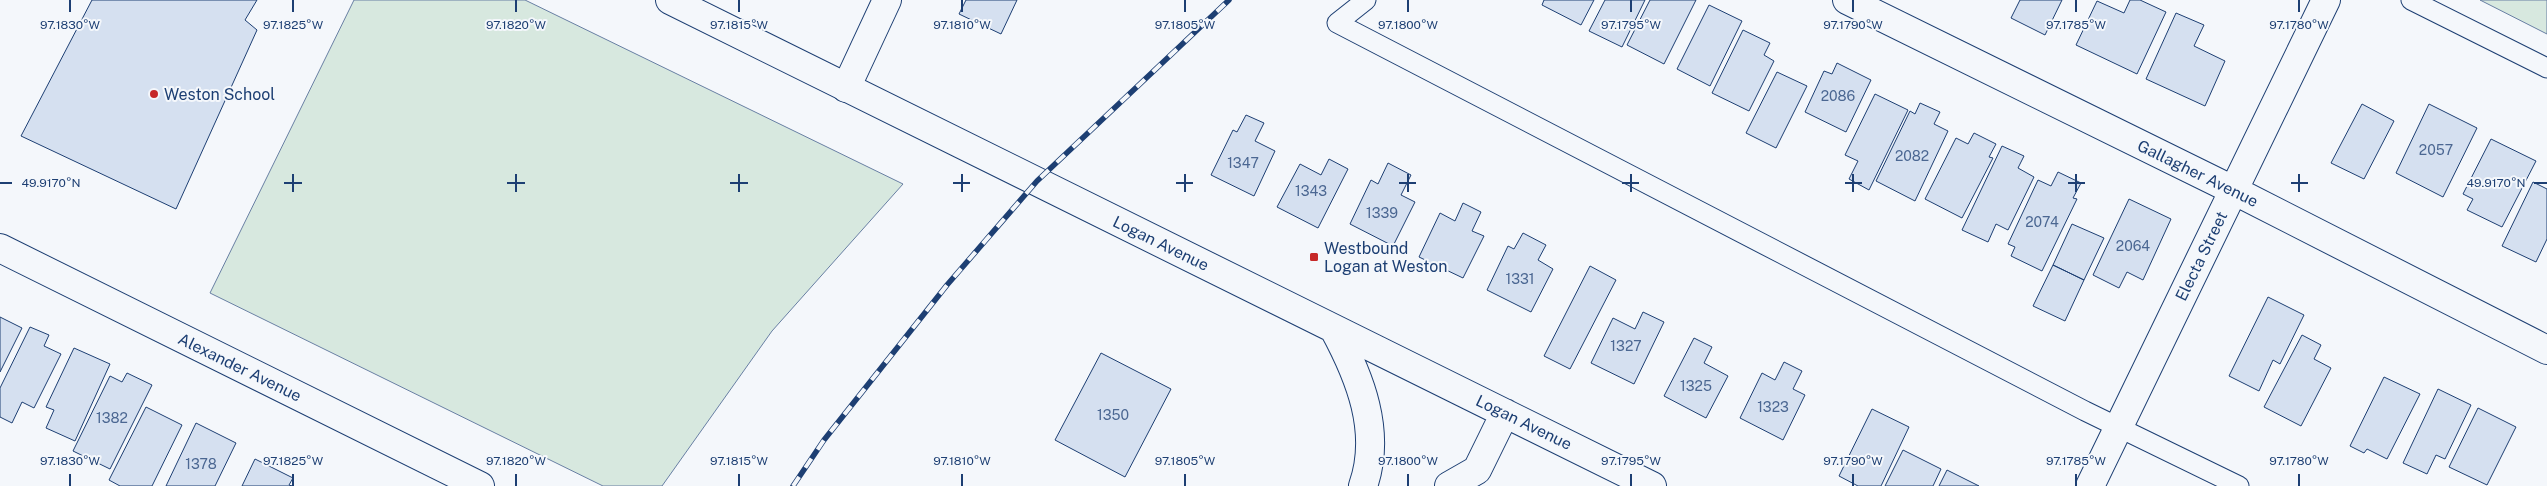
<svg xmlns="http://www.w3.org/2000/svg" width="2547" height="486" viewBox="0 0 2547 486" font-family="'Public Sans',sans-serif">
  <rect width="100%" height="100%" fill="#f4f7fb"/>
  <path fill="#d7e8df" stroke="#687fa3" d="M354 0H525L903 184 772 331 662 486H603L210 293Z
    M2480 0H2547V34Z"/>
  <path fill="#d5e0f0" stroke="#1d3f73" d="M92 0H257L245 20 257 30 176 209 21 136Z
    M966 0H1017L1001 34 959 14Z
    M1544 0H1594L1581 25 1542 5Z
    M1605 0H1645L1622 47 1589 31Z
    M1650 0H1696L1664 64 1627 45Z
    M2020 0H2062L2045 35 2011 18Z
    M2130 0H2140L2166 12 2137 74 2076 45 2097 1 2124 13Z
    M1709 5 1742 21 1710 86 1677 69Z
    M2176 13 2204 25 2194 46 2225 61 2205 106 2146 79Z
    M1743 30 1770 43 1764 55 1774 61 1749 111 1712 93Z
    M1837 63 1871 80 1846 132 1805 112 1824 71 1832 74Z
    M1777 72 1807 86 1776 148 1746 133Z
    M1875 94 1908 110 1869 190 1849 179 1858 161 1845 155Z
    M1920 103 1940 112 1934 124 1948 131 1915 201 1876 181 1910 111 1915 114Z
    M2362 104 2394 121 2364 179 2331 163Z
    M2429 104 2477 128 2443 197 2396 173Z
    M1246 115 1264 123 1255 141 1275 151 1254 196 1211 175 1233 130 1237 132Z
    M1974 133 1996 144 1989 157 1993 158 1962 218 1925 199 1956 138 1968 144Z
    M2491 139 2536 161 2502 227 2467 210 2473 199 2463 194Z
    M2002 146 2024 156 2018 168 2034 177 2008 230 1996 224 1988 242 1962 230Z
    M1329 159 1348 169 1318 228 1277 207 1300 164 1321 175Z
    M1388 163 1411 175 1401 195 1415 202 1393 246 1350 224 1371 180 1378 184Z
    M2058 172 2081 183 2073 198 2077 199 2042 271 2011 256 2015 247 2008 244 2038 180 2051 186Z
    M2533 182 2547 189V239L2536 262 2502 246Z
    M2129 199 2171 219 2143 280 2127 272 2119 288 2093 275Z
    M1463 203 1481 212 1472 231 1484 236 1463 278 1419 257 1440 213 1455 221Z
    M2072 224 2104 238 2084 280 2053 265Z
    M1523 233 1546 245 1538 260 1553 269 1531 312 1487 290 1508 246 1514 249Z
    M2053 265 2084 280 2065 321 2033 306Z
    M1590 266 1616 280 1570 369 1544 356Z
    M2268 297 2304 315 2280 364 2273 360 2259 391 2229 376Z
    M1643 312 1664 322 1634 384 1591 363 1613 318 1635 329Z
    M0 317 22 328 0 372Z
    M30 327 49 335 44 346 61 354 34 408 22 402 12 423 0 417V388Z
    M2302 335 2321 345 2314 359 2331 368 2301 426 2264 407Z
    M1694 338 1712 347 1704 363 1728 376 1706 418 1664 396Z
    M74 348 110 364 75 441 46 428 54 410 46 407Z
    M1101 353 1171 389 1125 477 1055 440Z
    M1784 362 1802 371 1793 389 1805 395 1783 440 1740 418 1762 373 1775 380Z
    M127 373 152 385 110 469 73 451 110 376 122 382Z
    M2384 377 2420 394 2387 459 2367 449 2364 453 2350 446Z
    M2438 389 2471 405 2445 459 2436 455 2427 474 2403 463Z
    M146 407 182 425 152 486H120L109 480Z
    M2478 408 2516 427 2487 485 2449 467Z
    M1872 409 1909 427 1881 486H1858L1839 476Z
    M196 423 236 443 215 486H166Z
    M1903 450 1941 469 1933 486H1885Z
    M255 459 293 478 289 485 292 486H242Z
    M1947 470 1979 486H1939Z"/>
  <g fill="none" stroke-linecap="round" stroke-linejoin="round">
    <g stroke="#1d3f73" stroke-width="21">
      <path id="service" d="M1366 0 1337 23 2085 411 2239 486
        M2411 0 2547 68"/>
    </g>
    <g stroke="#1d3f73" stroke-width="30">
      <path id="minor" d="M1847 0 2233 190 2547 350
        M846 88 887 0
        M0 248 480 486
        M2090 486 2326 0"/>
    </g>
    <g stroke="#1d3f73" stroke-width="30">
      <path id="secondary" d="M670 0 1652 486
        M1334 329C1360 377 1382 432 1363 486
        M1449 486 1477 470 1505 413"/>
    </g>
    <use href="#service" stroke="#f4f7fb" stroke-width="19"/>
    <use href="#minor" stroke="#f4f7fb" stroke-width="28"/>
    <use href="#secondary" stroke="#f4f7fb" stroke-width="28"/>
    <g stroke="#1d3f73" stroke-width="5.5">
      <path id="rail" d="M793 486 824 440 947 285 1037 181 1229 0"/>
    </g>
    <use href="#rail" stroke="#f4f7fb" stroke-width="4" stroke-dasharray="11" stroke-linecap="butt"/>
  </g>
  <path fill="none" stroke="#1d3f73" stroke-width="2" d="M70 0V12M293 0V12M516 0V12M739 0V12M962 0V12M1185 0V12M1408 0V12M1631 0V12M1853 0V12M2076 0V12M2299 0V12M293 174V192M516 174V192M739 174V192M962 174V192M1185 174V192M1408 174V192M1631 174V192M1853 174V192M2076 174V192M2299 174V192M0 183H12M284 183H302M507 183H525M730 183H748M953 183H970M1176 183H1193M1399 183H1416M1622 183H1639M1845 183H1862M2068 183H2085M2291 183H2308M2534 183H2547M70 474V486M293 474V486M516 474V486M739 474V486M962 474V486M1185 474V486M1408 474V486M1631 474V486M1853 474V486M2076 474V486M2299 474V486"/>
  <g fill="#c62828" stroke="#f4f7fb" stroke-width="2">
    <circle cx="154" cy="94" r="5"/>
    <rect x="1309" y="252" width="10" height="10" rx="2.5"/>
  </g>
  <g text-anchor="middle" stroke-width="4" stroke-linejoin="round" paint-order="stroke">
    <g font-size="14" fill="#4b6792">
      <text x="1838" y="101">2086</text>
      <text x="2436" y="155">2057</text>
      <text x="1912" y="161">2082</text>
      <text x="1243" y="168">1347</text>
      <text x="1311" y="196">1343</text>
      <text x="1382" y="218">1339</text>
      <text x="2042" y="227">2074</text>
      <text x="2133" y="251">2064</text>
      <text x="1520" y="284">1331</text>
      <text x="1626" y="351">1327</text>
      <text x="1696" y="391">1325</text>
      <text x="1773" y="412">1323</text>
      <text x="1113" y="420">1350</text>
      <text x="112" y="423">1382</text>
      <text x="201" y="469">1378</text>
    </g>
    <g font-size="16" fill="#1d3f73" stroke="#f4f7fb" text-anchor="start">
      <text x="164" y="100">Weston School</text>
      <text x="1324" y="254">Westbound<tspan x="1324" dy="18">Logan at Weston</tspan></text>
    </g>
    <g font-size="16" fill="#1d3f73" stroke="#f4f7fb">
      <text transform="translate(2198 173) rotate(26)" y="6">Gallagher Avenue</text>
      <text transform="translate(1161 243) rotate(26)" y="6">Logan Avenue</text>
      <text transform="translate(2201 256) rotate(-64)" y="6">Electa Street</text>
      <text transform="translate(240 367) rotate(26)" y="6">Alexander Avenue</text>
      <text transform="translate(1524 422) rotate(26)" y="6">Logan Avenue</text>
    </g>
  </g>
  <g font-size="12" text-anchor="middle" fill="#1d3f73" stroke="#f4f7fb" stroke-width="4" stroke-linejoin="round" paint-order="stroke">
    <text x="70" y="29">97.1830°W</text>
    <text x="293" y="29">97.1825°W</text>
    <text x="516" y="29">97.1820°W</text>
    <text x="739" y="29">97.1815°W</text>
    <text x="962" y="29">97.1810°W</text>
    <text x="1185" y="29">97.1805°W</text>
    <text x="1408" y="29">97.1800°W</text>
    <text x="1631" y="29">97.1795°W</text>
    <text x="1853" y="29">97.1790°W</text>
    <text x="2076" y="29">97.1785°W</text>
    <text x="2299" y="29">97.1780°W</text>
    <text x="51" y="187">49.9170°N</text>
    <text x="2496" y="187">49.9170°N</text>
    <text x="70" y="465">97.1830°W</text>
    <text x="293" y="465">97.1825°W</text>
    <text x="516" y="465">97.1820°W</text>
    <text x="739" y="465">97.1815°W</text>
    <text x="962" y="465">97.1810°W</text>
    <text x="1185" y="465">97.1805°W</text>
    <text x="1408" y="465">97.1800°W</text>
    <text x="1631" y="465">97.1795°W</text>
    <text x="1853" y="465">97.1790°W</text>
    <text x="2076" y="465">97.1785°W</text>
    <text x="2299" y="465">97.1780°W</text>
  </g>
</svg>
